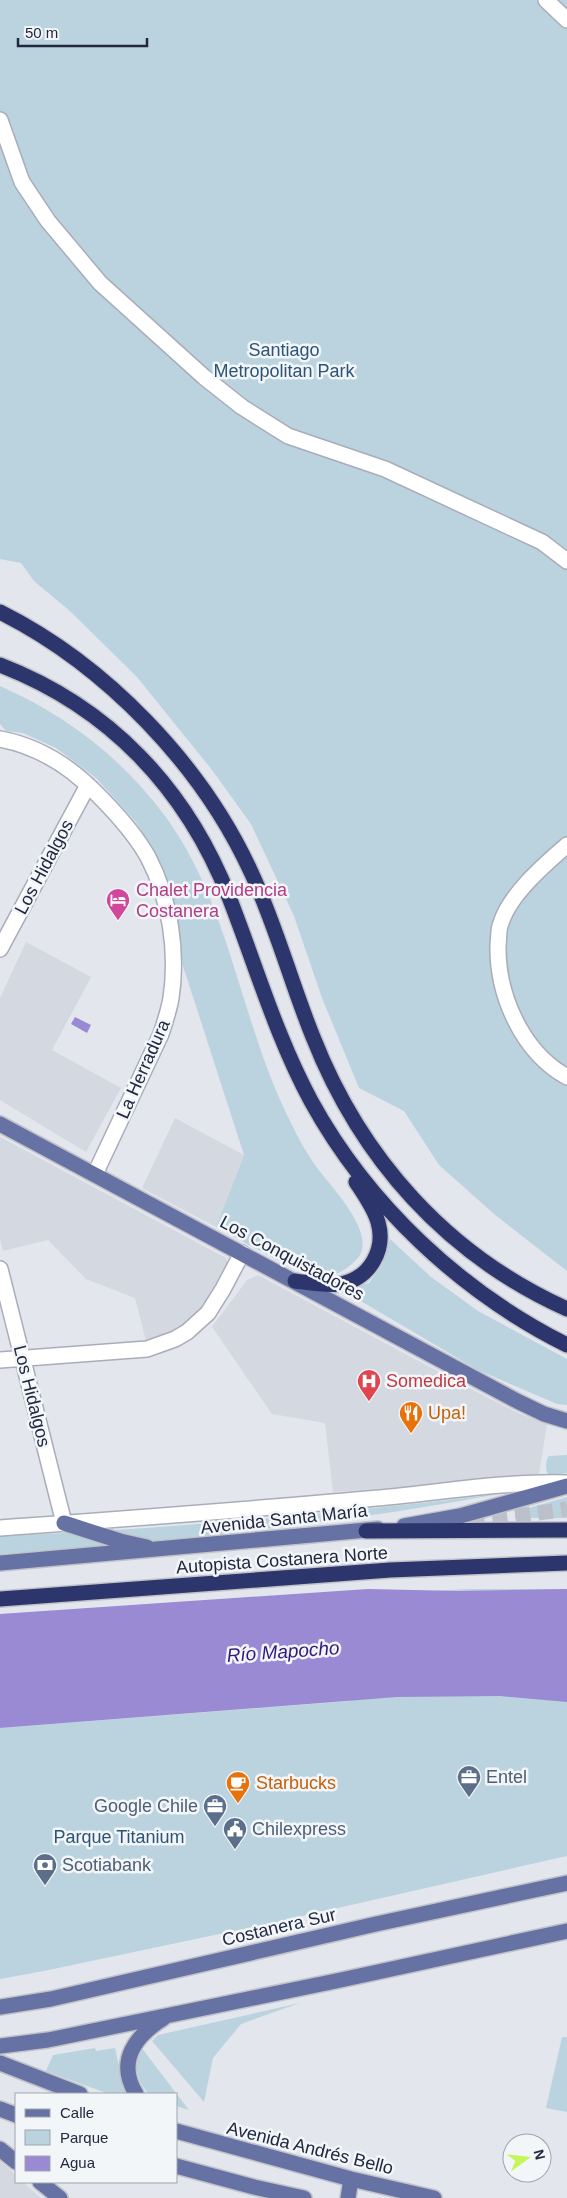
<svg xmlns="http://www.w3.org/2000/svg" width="567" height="2198" viewBox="0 0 567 2198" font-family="Helvetica,sans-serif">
  <rect width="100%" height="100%" fill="#e3e6ed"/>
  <path fill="#d4d8e1" d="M26 942 91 977 52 1050 121 1088 86 1152 0 1100V998Z
    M175 1118 244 1155 216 1227 142 1188Z
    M0 1137 226 1258 229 1266 199 1315 190 1324 161 1339 146 1341 135 1298 86 1279 48 1240 3 1251 0 1239Z
    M258 1275 469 1388 520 1414 547 1424 539 1474 518 1479 333 1492 325 1423 272 1414 212 1327 247 1280Z
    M0 2161 16 2175V2182H23L41 2198H0Z"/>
  <path fill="#bbd3de" d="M0 0H567V1271L494 1214 439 1165 404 1111 359 1088 322 998 294 916 251 824 212 770 137 677 71 612 34 581 21 563 0 559Z
    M0 686C66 715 122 758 165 816 231 905 241 1026 291 1123 298 1138 306 1152 315 1165 329 1185 381 1236 356 1260 349 1268 336 1276 326 1276 298 1276 242 1240 216 1227L244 1155 183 966 172 898 163 868 152 847 135 821 96 778 56 748 23 733 6 731 0 724Z
    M390 1239 431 1277 478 1311 567 1359V1405L557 1404 478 1370 342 1290 369 1283 382 1265Z
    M567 1455V1473L549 1476C545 1471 545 1461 549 1456Z
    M499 1494C334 1525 167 1541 0 1554V1536C167 1529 333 1514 499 1494Z
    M567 1497V1518H515V1512Z
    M469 1589H567V1856L267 1924 44 1971 0 1979V1728L350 1701 294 1598Z
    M300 2003 241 2024 213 2058 204 2102 152 2041 158 2035Z
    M562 2037H567V2112L546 2108Z
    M141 2047 189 2110 176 2106V2094H149C135 2080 134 2064 141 2047Z
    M95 2048 96 2051 115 2048 123 2084 128 2094H109L46 2071 53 2055Z"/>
  <path fill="#9a89d3" d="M75 1017 91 1025 87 1033 71 1024Z
    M368 1589 459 1591 567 1589V1702L500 1696 397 1697 0 1728V1614Z"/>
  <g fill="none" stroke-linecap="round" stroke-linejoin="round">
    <path stroke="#bcc0ca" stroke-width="15" stroke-dasharray="15 8" stroke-linecap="butt" d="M447 1526 567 1509"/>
    <g stroke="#a9adb9" stroke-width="18">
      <path id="minor" d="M546 0 567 20
        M0 120 22 182 48 221 100 283 204 377 242 407 288 436 385 469 542 542 567 561
        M0 739C38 746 71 767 98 795 116 813 135 834 148 857 170 899 178 951 171 998 169 1010 165 1022 161 1034L95 1174
        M567 845C545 864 510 894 501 923 498 929 499 938 498 945 497 995 522 1052 567 1077
        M0 949 88 785
        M0 1269 64 1523
        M0 1360 147 1349 175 1339 187 1332 208 1313 223 1289 242 1253
        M0 1528C122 1519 245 1510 367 1499 433 1494 500 1481 567 1483"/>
    </g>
    <g stroke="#c1c3c9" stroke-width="18">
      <path id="major" d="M0 1124 517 1401 544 1414 567 1421
        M64 1523 120 1541 147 1547
        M404 1526 460 1516 567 1486
        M0 1563 378 1529
        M0 2007 51 1999 376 1924 567 1883
        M0 2046 48 2040 336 1981 567 1931
        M0 2063 80 2094
        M136 2094C116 2061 135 2036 164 2018
        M0 2109 16 2115
        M176 2131 351 2179 434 2198
        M0 2149 16 2162
        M176 2166 254 2187 304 2198
        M40 2182 60 2198
        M348 2198 351 2179"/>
    </g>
    <g stroke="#c1c3c9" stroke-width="18">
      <path id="highway" d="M0 612C106 665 202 765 251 872 276 925 291 983 313 1037 361 1159 447 1255 567 1309
        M0 665C109 707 186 788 229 897 256 966 276 1036 311 1101 368 1205 461 1292 567 1345
        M295 1281C310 1283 326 1286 341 1284 370 1278 386 1250 378 1222 374 1208 364 1194 356 1182
        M366 1531 567 1530
        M0 1599 390 1570 567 1563"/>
    </g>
    <use href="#minor" stroke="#fff" stroke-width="15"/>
    <use href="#major" stroke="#6672a3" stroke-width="15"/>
    <use href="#highway" stroke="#2d366c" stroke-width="15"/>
  </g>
  <defs>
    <g id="hotel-pin" transform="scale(1.25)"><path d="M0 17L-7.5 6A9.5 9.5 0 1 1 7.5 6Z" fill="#d1479c" stroke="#f3f6f9"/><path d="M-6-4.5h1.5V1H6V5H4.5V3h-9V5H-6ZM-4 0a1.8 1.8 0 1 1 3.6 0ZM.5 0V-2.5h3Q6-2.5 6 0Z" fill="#fff"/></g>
    <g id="hospital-pin" transform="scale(1.25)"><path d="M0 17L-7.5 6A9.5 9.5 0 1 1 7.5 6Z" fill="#e0444e" stroke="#f3f6f9"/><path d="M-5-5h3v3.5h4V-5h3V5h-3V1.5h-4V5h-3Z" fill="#fff"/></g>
    <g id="restaurant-pin" transform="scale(1.25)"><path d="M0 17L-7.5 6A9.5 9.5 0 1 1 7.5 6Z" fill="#e8710a" stroke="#f3f6f9"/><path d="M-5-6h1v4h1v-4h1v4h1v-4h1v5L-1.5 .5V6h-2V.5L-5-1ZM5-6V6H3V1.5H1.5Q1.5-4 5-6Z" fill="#fff"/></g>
    <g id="office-pin" transform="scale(1.25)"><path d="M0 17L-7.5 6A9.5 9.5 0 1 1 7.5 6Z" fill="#5c6f8a" stroke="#f3f6f9"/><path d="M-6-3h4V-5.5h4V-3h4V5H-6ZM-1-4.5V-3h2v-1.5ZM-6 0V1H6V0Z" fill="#fff"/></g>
    <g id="cafe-pin" transform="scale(1.25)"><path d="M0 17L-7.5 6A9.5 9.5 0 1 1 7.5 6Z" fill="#e8710a" stroke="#f3f6f9"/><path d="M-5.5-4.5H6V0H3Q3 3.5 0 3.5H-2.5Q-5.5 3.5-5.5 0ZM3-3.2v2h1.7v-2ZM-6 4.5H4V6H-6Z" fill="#fff"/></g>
    <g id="civic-pin" transform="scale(1.25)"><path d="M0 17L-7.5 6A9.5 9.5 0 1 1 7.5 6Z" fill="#5c6f8a" stroke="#f3f6f9"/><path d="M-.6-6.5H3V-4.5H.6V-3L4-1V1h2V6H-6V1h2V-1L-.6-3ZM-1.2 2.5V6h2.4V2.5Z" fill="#fff"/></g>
    <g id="bank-pin" transform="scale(1.25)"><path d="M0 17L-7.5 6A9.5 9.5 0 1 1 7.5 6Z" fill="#5c6f8a" stroke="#f3f6f9"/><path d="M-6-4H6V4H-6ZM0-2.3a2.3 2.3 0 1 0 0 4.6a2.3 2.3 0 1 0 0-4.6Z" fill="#fff"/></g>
  </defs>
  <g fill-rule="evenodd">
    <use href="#hotel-pin" x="118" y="900"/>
    <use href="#hospital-pin" x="369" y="1381"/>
    <use href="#restaurant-pin" x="411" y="1413"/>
    <use href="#office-pin" x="469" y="1777"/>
    <use href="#cafe-pin" x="238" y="1783"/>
    <use href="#office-pin" x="215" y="1806"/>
    <use href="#civic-pin" x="235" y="1829"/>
    <use href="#bank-pin" x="45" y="1865"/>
  </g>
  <g text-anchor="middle" stroke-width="5" stroke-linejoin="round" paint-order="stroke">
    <g font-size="18" fill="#2b5477" stroke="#f3f6f9">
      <text x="284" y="356">Santiago<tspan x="284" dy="21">Metropolitan Park</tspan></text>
      <text x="119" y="1843">Parque Titanium</text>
    </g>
    <g font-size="18" fill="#22283f" stroke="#f3f6f9">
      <text transform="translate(44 867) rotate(-62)" y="6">Los Hidalgos</text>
      <text transform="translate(143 1069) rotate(-66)" y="6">La Herradura</text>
      <text transform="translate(292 1258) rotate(28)" y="6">Los Conquistadores</text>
      <text transform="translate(32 1396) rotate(76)" y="6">Los Hidalgos</text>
      <text transform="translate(284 1519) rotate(-6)" y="6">Avenida Santa María</text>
      <text transform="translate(282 1560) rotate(-4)" y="6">Autopista Costanera Norte</text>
      <text transform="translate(279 1927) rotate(-13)" y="6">Costanera Sur</text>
      <text transform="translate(310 2148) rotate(14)" y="6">Avenida Andrés Bello</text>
    </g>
    <g font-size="18" fill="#b23c85" stroke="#f3f6f9" text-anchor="start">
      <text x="136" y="896">Chalet Providencia<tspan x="136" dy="21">Costanera</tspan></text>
    </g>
    <g font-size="18" fill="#be3a42" stroke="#f3f6f9" text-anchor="start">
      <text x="386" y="1387">Somedica</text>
    </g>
    <g font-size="18" fill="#c56008" stroke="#f3f6f9" text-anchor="start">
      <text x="428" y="1419">Upa!</text>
      <text x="256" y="1789">Starbucks</text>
    </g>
    <g font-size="18" fill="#4e5e75" stroke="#f3f6f9" text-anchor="start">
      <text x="486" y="1783">Entel</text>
      <text x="198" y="1812" text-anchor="end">Google Chile</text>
      <text x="252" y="1835">Chilexpress</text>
      <text x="62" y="1871">Scotiabank</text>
    </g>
    <g font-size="19" font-style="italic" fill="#311a7c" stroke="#f3f6f9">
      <text transform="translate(283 1651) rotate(-4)" y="7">Río Mapocho</text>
    </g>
  </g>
  <rect x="15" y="2093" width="162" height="90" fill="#f3f6f9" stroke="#9fa4af"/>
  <rect x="25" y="2109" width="25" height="8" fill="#6672a3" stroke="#9fa4af"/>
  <text x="60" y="2118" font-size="15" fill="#22283f">Calle</text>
  <rect x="25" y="2130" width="25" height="15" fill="#bbd3de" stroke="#9fa4af"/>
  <text x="60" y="2143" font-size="15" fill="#22283f">Parque</text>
  <rect x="25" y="2156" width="25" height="15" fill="#9a89d3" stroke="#9fa4af"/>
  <text x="60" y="2168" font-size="15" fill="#22283f">Agua</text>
  <g transform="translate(527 2158) rotate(75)"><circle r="24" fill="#f3f6f9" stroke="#9fa4af"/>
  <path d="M0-4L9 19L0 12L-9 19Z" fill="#c4f559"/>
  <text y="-8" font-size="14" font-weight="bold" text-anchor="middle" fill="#22283f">N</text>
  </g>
  <path d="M18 38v8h129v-8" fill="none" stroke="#22283f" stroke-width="2.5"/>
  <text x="25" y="38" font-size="15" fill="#22283f" stroke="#f3f6f9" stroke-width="4" paint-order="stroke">50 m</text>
</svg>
